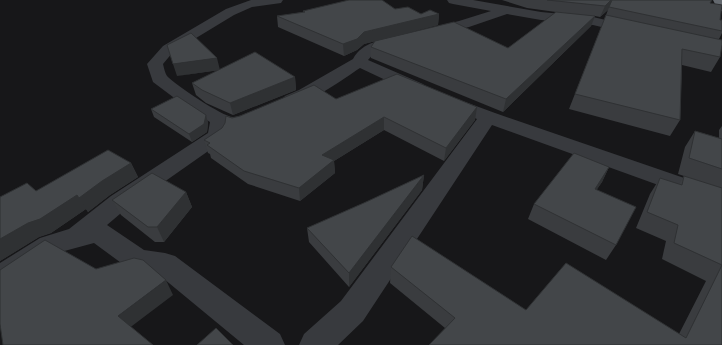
<svg xmlns="http://www.w3.org/2000/svg" width="722" height="345" viewBox="0 0 722 345" font-family="Overpass,sans-serif">
  <rect width="100%" height="100%" fill="#171719"/>
  <g fill="none" stroke-linecap="round" stroke-linejoin="round">
    <path fill="#383a3e" fill-rule="evenodd" d="M251 0H283L281 3 252 7 234 15 173 52 163 64C164 68 165 73 167 76 174 84 223 117 233 117 243 117 249 109 260 112L262 116C256 125 239 129 228 127L227 136 224 140 127 208 107 225 144 250 165 253 175 256 280 334 285 345H244L158 274 128 268 94 243 57 253 10 286 0 290V263L40 238 69 229 111 196 208 133 210 122 193 112 153 82 147 64 163 46 226 9Z
      M447 0H473L541 12 593 17 636 27 638 30 636 33 631 34 593 25 541 20 507 14 469 27 432 36 427 35 425 32 427 29 459 21 491 11 453 4 449 3Z
      M401 37 406 38 408 41 406 44 376 51 368 60 423 84 426 88 423 92 417 93 411 92 360 68C343 79 304 109 285 104L282 100 285 96 299 90 353 59C363 41 382 40 401 37Z
      M449 96 495 113 722 191V208L492 125 363 321 338 345H299L304 334 341 301 477 119 443 105 440 101 443 97Z"/>
    <path fill="#64696f" fill-rule="evenodd" d="M713 0H722V11L718 10Z"/>
  </g>
  <path fill="#3a3c3f" d="M502 0H712L710 3 720 20H722V33L719 39 720 57 711 72 682 65 680 120 670 136 569 109 608 10 600 17 595 16 591 26 503 112 371 58V47L508 48 556 12 527 8Z
    M395 9 421 14H439L438 25 364 44 357 50 344 56 278 27 277 16 303 12V11Z
    M219 69 295 77 296 90 233 115 206 103 196 95 192 83 219 70 177 76Z
    M336 99 475 120 444 161 384 130 334 161 335 173 300 201 248 184 211 158 210 154 208 153 204 140 222 128 232 118Z
    M151 109 206 115 208 123 207 132 192 142 154 117Z
    M722 126V345L445 328 390 283 391 267 526 310 679 334 706 281 662 259 666 241 636 228 650 194 660 178 679 184 684 176 678 174 685 147 695 131 719 138V130Z
    M131 163 138 177 110 195 88 212 86 209 51 233 39 237 0 261V197L36 191Z
    M609 167 602 182 597 189 616 245 606 260 528 219 534 204Z
    M424 175 422 190 349 287 309 242 307 228 366 202Z
    M186 192 192 207 164 242H155L121 215 112 200Z"/>
  <path fill="#2f3133" d="M612 0 608 10 600 17 605 6Z
    M439 14 438 25 364 44 357 50 344 56 343 44 364 32Z
    M595 16 591 26 503 112 506 99Z
    M217 58 220 70 177 76 173 64Z
    M295 77 296 90 233 115 230 103Z
    M477 107 475 120 444 161 446 148Z
    M206 115 208 123 207 132 192 142 189 134Z
    M384 117V130L334 161 335 173 300 201 299 188 322 155Z
    M131 163 138 177 110 195 88 212 79 198 102 181Z
    M609 167 602 182 587 204 595 189Z
    M424 175 422 190 349 287V273Z
    M186 192 192 207 164 242 157 227Z
    M77 195 86 209 51 233 39 237 0 261V239Z
    M166 280 173 295 128 329 118 316Z"/>
  <path fill="#434649" stroke="#2f3133" d="M349 0H382L395 9 408 7 421 14 430 10 439 14 364 32 357 39 343 44 277 16 305 12 303 11Z
    M547 0H611L605 6Z
    M612 0H712L710 3 722 5 720 20H722V31L609 7Z
    M556 12 595 16 506 99 371 47 375 41 454 22 508 48Z
    M606 15 722 40V45L720 57 682 49 680 120 575 94Z
    M191 33 217 58 173 64 167 45Z
    M255 52 295 77 230 103 202 90 192 83Z
    M397 74 477 107 446 148 384 117 322 155 334 160 299 188 244 171 207 145 210 143 204 140 222 128 225 123 226 116 232 118 240 116 314 85 336 99Z
    M177 96 206 115 204 124 189 134 151 109Z
    M695 131 722 139V169L689 158Z
    M108 150 131 163 102 181 79 198 77 195 40 219 28 223 0 239V197L27 183 36 191Z
    M574 153 609 167 595 189 636 207 616 245 534 204Z
    M152 173 186 192 157 227H148L112 200Z
    M424 175 349 273 307 228 366 202Z
    M684 176 722 188V345H429L455 318 391 267 412 236 526 310 566 263 686 338 722 265 674 243 678 225 647 212 660 178 682 185Z
    M45 240 96 269 134 258 143 260 166 280 118 316 153 345H3L0 324V270Z
    M216 328 233 345H197Z"/>
</svg>
